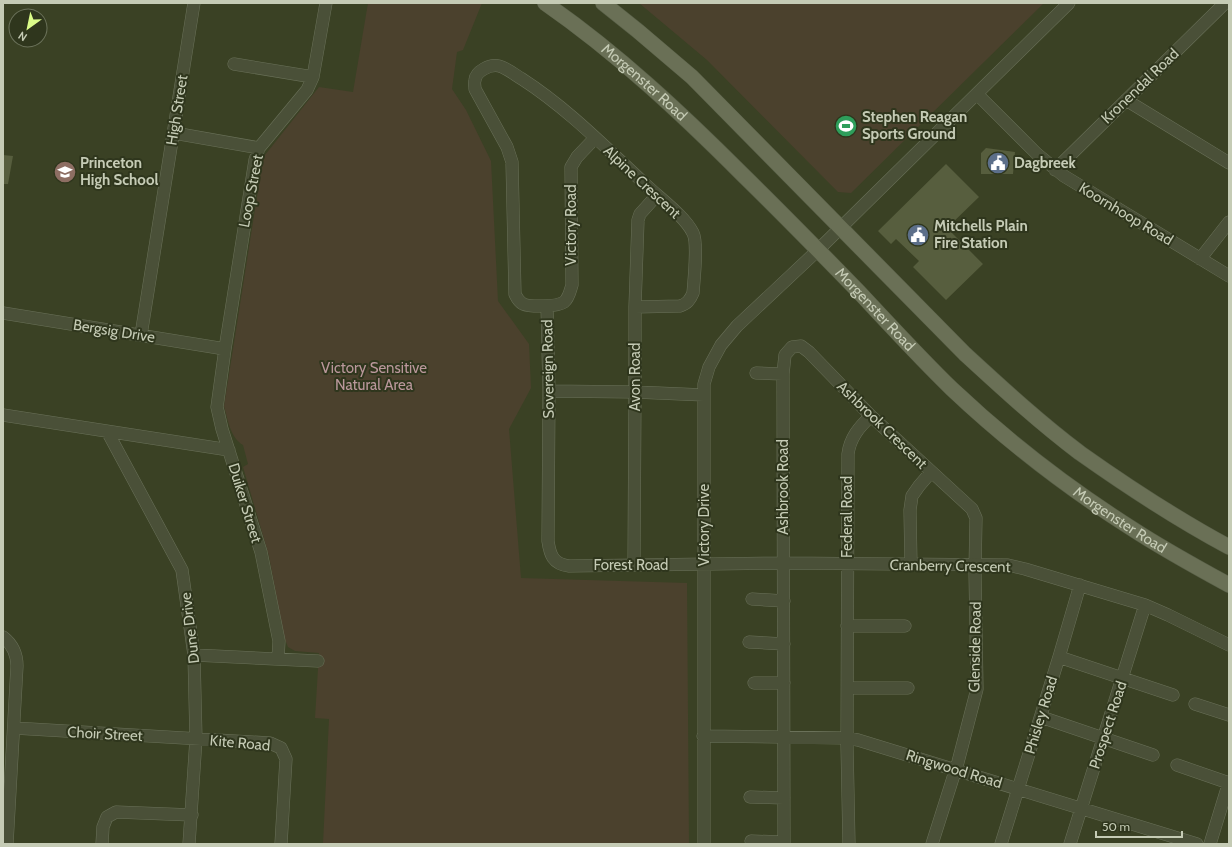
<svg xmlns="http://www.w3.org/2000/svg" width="1232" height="847" viewBox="0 0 1232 847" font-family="Cabin,sans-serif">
  <rect width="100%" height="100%" fill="#3a4124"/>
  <path fill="#4b412d" d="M368 3H482L463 50 457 52 452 89 466 110 491 161 498 301 529 344 531 388 509 429 521 578 687 583 689 844H323L329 719 315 718 319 653 295 651 288 647 284 637 269 556 243 467 248 464 243 445C230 437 228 420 224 406L262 165 265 155 319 87 353 92Z
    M639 3H1044L851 193 838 192 707 60Z"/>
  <path fill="#575e3e" d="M986 148 1015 152 1013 174H981V153Z
    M3 155 13 156 8 184H3Z
    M946 164 979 197 947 228 983 264 946 300 913 267 919 261 896 239 891 244 878 231Z"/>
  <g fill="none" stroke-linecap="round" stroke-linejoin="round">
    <g stroke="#6a7159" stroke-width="13">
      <path id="minor" d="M234 64 313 77
        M977 94 1037 154 1064 176 1229 276
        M1126 100 1229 163
        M174 133 259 148
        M595 138 577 157 571 167 572 285C570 291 569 298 564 302 557 307 530 307 523 304 518 301 517 298 515 294L512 162 507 147 475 89C475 86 474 83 475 80 476 71 490 64 499 66 507 68 515 75 522 79 567 108 605 147 644 183 658 197 684 215 693 233 698 243 694 280 693 293 690 300 687 304 680 306L635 307
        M1055 170 1225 3
        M1200 259 1229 222
        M547 306 549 391 548 541C550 555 553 564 569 566L783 563 1008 565 1025 569 1145 605 1168 615 1229 645
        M3 313 225 349
        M141 335 194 3
        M756 373 783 374 785 355 792 347 801 346 809 352 871 416 972 509 976 518 975 571 977 689 958 762 932 844
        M783 374 784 844
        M549 391 635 392 704 395
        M3 415 229 450
        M107 431 182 570 194 655 196 739 189 844
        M634 565 635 392V307L638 220 640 214 657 195
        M911 565 910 510 912 496 919 486 931 472
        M752 599 784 601
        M847 626H905
        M3 637C12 644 17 654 17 666L7 844
        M749 642 784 644
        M194 655 318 661
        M1059 657 1173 695
        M278 659 279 641 261 552 222 429 217 407 225 349 255 160 259 148 307 90 313 77 326 3
        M754 683H784
        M848 688H908
        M1195 704 1229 715
        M1041 717 1153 755
        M14 728 270 743 281 748 286 759 281 844
        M703 736 847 738 858 740 1197 844
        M1177 765 1229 783
        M750 797 784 798
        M751 841 784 842
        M102 844 103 827 107 817 116 812 192 815
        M704 844V384L709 367 721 345 737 326 818 250 1069 3
        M849 844 847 745 848 454C850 438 859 427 871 416
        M1001 844 1059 657 1080 585
        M1070 844 1145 605
        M1210 844 1229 782"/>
    </g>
    <g stroke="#565d45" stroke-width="16">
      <g id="major">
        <path id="s1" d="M545 3C617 53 681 113 743 175 782 213 820 252 858 291 889 324 920 358 952 389 1006 440 1068 488 1131 528 1163 549 1196 567 1229 585"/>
        <path d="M603 3 638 31 692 77 965 354C1002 388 1040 423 1080 453 1128 487 1177 519 1229 547"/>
      </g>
    </g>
    <use href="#minor" stroke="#4a5038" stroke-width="12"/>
    <use href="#major" stroke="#6a7056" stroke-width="15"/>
  </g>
  <defs>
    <g id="stadium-disc" transform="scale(1.15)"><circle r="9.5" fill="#2e9e5b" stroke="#2f361d"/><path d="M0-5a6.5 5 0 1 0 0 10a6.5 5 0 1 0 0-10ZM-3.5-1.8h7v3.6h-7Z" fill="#fff"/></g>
    <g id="civic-disc" transform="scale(1.15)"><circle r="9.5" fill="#5c6f8a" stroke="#2f361d"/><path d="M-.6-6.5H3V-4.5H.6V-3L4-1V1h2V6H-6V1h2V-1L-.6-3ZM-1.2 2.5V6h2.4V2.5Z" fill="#fff"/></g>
    <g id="school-disc" transform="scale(1.15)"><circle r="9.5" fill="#8d6e63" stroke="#2f361d"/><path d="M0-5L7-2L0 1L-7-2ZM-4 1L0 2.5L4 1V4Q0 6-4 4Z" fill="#fff"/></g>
  </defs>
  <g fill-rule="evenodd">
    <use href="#stadium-disc" x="846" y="126"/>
    <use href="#civic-disc" x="998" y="163"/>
    <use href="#school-disc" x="65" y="172"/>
    <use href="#civic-disc" x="918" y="235"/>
  </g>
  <g text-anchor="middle" stroke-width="4" stroke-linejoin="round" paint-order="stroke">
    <g font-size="15" fill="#c5cbb5" stroke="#2f361d">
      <text dy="5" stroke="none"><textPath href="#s1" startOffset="127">Morgenster Road</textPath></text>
      <text transform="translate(1140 86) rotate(-44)" y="5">Kronendal Road</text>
      <text transform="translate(177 110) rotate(-81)" y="5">High Street</text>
      <text transform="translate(642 182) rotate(43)" y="5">Alpine Crescent</text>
      <text transform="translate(251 191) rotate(-79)" y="5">Loop Street</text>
      <text transform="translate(1126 214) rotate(31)" y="5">Koornhoop Road</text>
      <text transform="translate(571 225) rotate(-90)" y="5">Victory Road</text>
      <text dy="5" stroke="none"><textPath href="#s1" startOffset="451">Morgenster Road</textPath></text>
      <text transform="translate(114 331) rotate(9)" y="5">Bergsig Drive</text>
      <text transform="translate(548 369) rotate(-91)" y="5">Sovereign Road</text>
      <text transform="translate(635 377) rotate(-90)" y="5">Avon Road</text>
      <text transform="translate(882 425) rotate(44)" y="5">Ashbrook Crescent</text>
      <text transform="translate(783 487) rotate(-90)" y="5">Ashbrook Road</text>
      <text transform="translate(245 503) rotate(73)" y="5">Duiker Street</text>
      <text transform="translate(847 517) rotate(-90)" y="5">Federal Road</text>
      <text dy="5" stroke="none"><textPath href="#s1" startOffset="775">Morgenster Road</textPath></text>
      <text transform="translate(704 525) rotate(-90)" y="5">Victory Drive</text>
      <text x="631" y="570">Forest Road</text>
      <text transform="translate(950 566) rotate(1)" y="5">Cranberry Crescent</text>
      <text transform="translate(190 628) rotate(-97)" y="5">Dune Drive</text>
      <text transform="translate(975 647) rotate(-89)" y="5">Glenside Road</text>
      <text transform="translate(1041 715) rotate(-73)" y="5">Phisley Road</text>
      <text transform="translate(1108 725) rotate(-72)" y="5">Prospect Road</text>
      <text transform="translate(105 734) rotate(3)" y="5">Choir Street</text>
      <text transform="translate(240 743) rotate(5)" y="5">Kite Road</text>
      <text transform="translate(954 769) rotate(17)" y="5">Ringwood Road</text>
    </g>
    <g font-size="15" font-weight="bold" fill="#c5cbb5" stroke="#2f361d" text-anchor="start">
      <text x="862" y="122">Stephen Reagan<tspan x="862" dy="17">Sports Ground</tspan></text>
      <text x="80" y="168">Princeton<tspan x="80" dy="17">High School</tspan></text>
      <text x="1014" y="168">Dagbreek</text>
      <text x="934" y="231">Mitchells Plain<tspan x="934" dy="17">Fire Station</tspan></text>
    </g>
    <g font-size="15" fill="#ba979b" stroke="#2f361d">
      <text x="374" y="373">Victory Sensitive<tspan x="374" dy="17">Natural Area</tspan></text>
    </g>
  </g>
  <rect width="1232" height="847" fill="none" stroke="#c5cbb5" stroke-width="8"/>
  <g transform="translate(28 28) rotate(213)"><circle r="19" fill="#2f361d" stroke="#6b725a"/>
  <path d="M0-3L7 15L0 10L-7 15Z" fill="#dbfc89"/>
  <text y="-6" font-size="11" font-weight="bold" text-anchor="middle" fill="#c5cbb5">N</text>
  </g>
  <path d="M1096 831v6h86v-6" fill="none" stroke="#c5cbb5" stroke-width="2"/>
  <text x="1102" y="831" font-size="12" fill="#c5cbb5" stroke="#2f361d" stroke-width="3" paint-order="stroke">50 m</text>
</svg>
